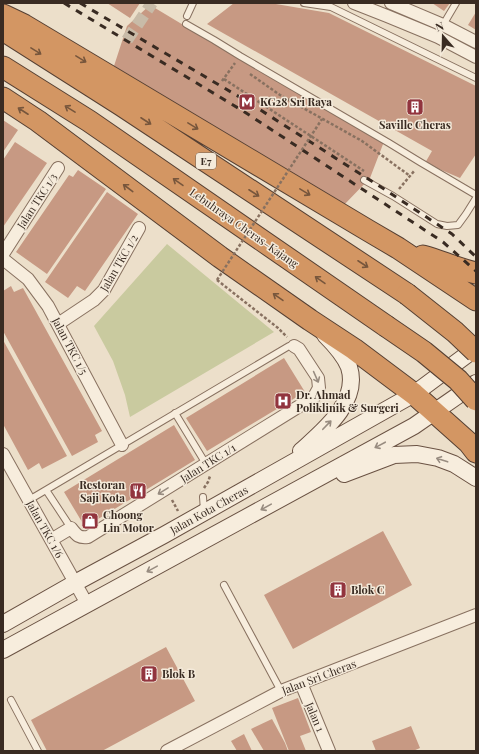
<svg xmlns="http://www.w3.org/2000/svg" width="479" height="754" viewBox="0 0 479 754" font-family="'Playfair Display',serif">
  <rect width="100%" height="100%" fill="#ecdfca"/>
  <path fill="#c9ca9f" d="M167 244 274 332 130 417 125 395 113 361 94 326Z"/>
  <path fill="#c79983" d="M107 3H140L130 18Z
    M234 3H270L329 13 476 86V154L460 178 425 163 432 151 207 24Z
    M432 3H450L444 11Z
    M150 5 200 35 385 139 370 178 343 206 114 66 127 26Z
    M476 12V30L468 25Z
    M3 120 18 130 3 152Z
    M15 142 47 163 3 227V160Z
    M78 170 106 189 47 274 16 252 69 175 73 177Z
    M107 192 138 214 85 291 77 286 68 298 45 282Z
    M11 286 14 292 23 288 102 431 95 435 98 442 72 456 3 331V291Z
    M3 340 67 456 42 469 39 463 28 470 3 424Z
    M284 358 305 392 207 451 186 418Z
    M174 425 195 460 85 527 64 492Z
    M383 531 412 585 293 649 264 595Z
    M166 647 195 701 102 751H47L31 720Z
    M298 698 311 732 300 736 306 751H289L272 708Z
    M272 719 285 743 288 751H264L251 729Z
    M411 726 420 748 413 751H376L372 741Z
    M244 734 252 751H237L231 741Z"/>
  <g fill="none" stroke-linecap="round" stroke-linejoin="round">
    <path stroke="#c8bba8" stroke-width="12" stroke-dasharray="12 6" stroke-linecap="butt" d="M127 40 152 3"/>
    <g stroke="#887160" stroke-width="8">
      <path id="lane" d="M304 3 331 7 476 78
        M187 16 193 3
        M186 24 214 40 240 56 389 143 420 162 476 195
        M443 25 456 3
        M364 180 393 196 437 224 447 226 458 225 466 214 476 198
        M175 413 206 464
        M46 490 71 528
        M203 497 204 511
        M29 500 289 346H294
        M224 585 281 691
        M11 700 38 751"/>
    </g>
    <g stroke="#887160" stroke-width="14">
      <path id="street" d="M354 3 387 16 438 37 476 57
        M391 3 443 25 476 42
        M3 254 58 168
        M3 259 28 279 48 306 122 445
        M58 324 94 300 104 290 139 228
        M3 454 87 604
        M51 540 71 528C77 536 79 538 88 537L314 397 319 388 318 378 299 349 294 346
        M301 683 329 751
        M167 751 281 691 476 615"/>
    </g>
    <g stroke="#6a5243" stroke-width="18">
      <path id="secondary" d="M301 451C323 431 360 402 349 367 345 357 333 343 325 335
        M344 474 394 455 417 454 438 458 454 464 476 478
        M3 624 75 583 164 535 414 394 476 348
        M3 650 414 426 476 383"/>
    </g>
    <g stroke="#564033" stroke-width="23">
      <path id="highway" d="M3 15 24 25 369 231 398 248 476 300
        M3 30 121 105 407 294
        M3 67 89 121 386 326
        M3 98 38 121 220 257 310 320 354 349 414 394 469 443 476 452
        M423 256C441 261 458 269 476 273"/>
    </g>
    <path stroke="#887160" stroke-width="2.5" stroke-dasharray="3 2" stroke-linecap="butt" d="M250 74 280 95 362 141 410 176
      M224 79 364 171
      M222 81 235 63
      M399 189 415 170
      M217 280 278 328 287 337
      M204 488 208 482 210 476
      M172 500 178 511"/>
    <use href="#lane" stroke="#f7eddd" stroke-width="6"/>
    <use href="#street" stroke="#f7eddd" stroke-width="12"/>
    <use href="#secondary" stroke="#f7eddd" stroke-width="16"/>
    <use href="#highway" stroke="#d39663" stroke-width="21"/>
    <path stroke="#392b22" stroke-width="3" stroke-dasharray="7 7" stroke-linecap="butt" d="M64 3 243 111 443 242 476 271
      M80 3 248 102 387 191 452 234 476 257"/>
    <g stroke="#564033" stroke-width="23" stroke-linecap="butt">
      <path id="highway-bridge" d="M407 294 455 332 476 352
        M386 326 424 352 458 380 476 400"/>
    </g>
    <path stroke="#887160" stroke-width="2.5" stroke-dasharray="3 2" stroke-linecap="butt" d="M217 280 322 119"/>
    <use href="#highway-bridge" stroke="#d39663" stroke-width="21"/>
  </g>
  <defs><path id="oneway-shaft" d="M-6 0H5M1.5-3L5.5 0L1.5 3" fill="none" stroke-width="1.6" stroke-linecap="round" stroke-linejoin="round"/></defs>
  <g stroke="#77563c">
    <use href="#oneway-shaft" transform="translate(36 51) rotate(32)"/>
    <use href="#oneway-shaft" transform="translate(81 59) rotate(31)"/>
    <use href="#oneway-shaft" transform="translate(70 109) rotate(-148)"/>
    <use href="#oneway-shaft" transform="translate(23 111) rotate(-147)"/>
    <use href="#oneway-shaft" transform="translate(146 121) rotate(33)"/>
    <use href="#oneway-shaft" transform="translate(193 126) rotate(31)"/>
    <use href="#oneway-shaft" transform="translate(178 182) rotate(-145)"/>
    <use href="#oneway-shaft" transform="translate(128 188) rotate(-143)"/>
    <use href="#oneway-shaft" transform="translate(305 192) rotate(31)"/>
    <use href="#oneway-shaft" transform="translate(254 193) rotate(33)"/>
    <use href="#oneway-shaft" transform="translate(363 264) rotate(33)"/>
    <use href="#oneway-shaft" transform="translate(320 280) rotate(-145)"/>
    <use href="#oneway-shaft" transform="translate(278 297) rotate(-145)"/>
  </g>
  <g stroke="#988c80">
    <use href="#oneway-shaft" transform="translate(316 377) rotate(66)"/>
    <use href="#oneway-shaft" transform="translate(327 425) rotate(-46)"/>
    <use href="#oneway-shaft" transform="translate(380 445) rotate(152)"/>
    <use href="#oneway-shaft" transform="translate(442 460) rotate(-162)"/>
    <use href="#oneway-shaft" transform="translate(163 491) rotate(148)"/>
    <use href="#oneway-shaft" transform="translate(266 507) rotate(151)"/>
    <use href="#oneway-shaft" transform="translate(152 569) rotate(151)"/>
  </g>
  <defs>
    <g id="metro-square" transform="scale(0.9)"><rect x="-9" y="-9" width="18" height="18" rx="4" fill="#92343e" stroke="#f4eada"/><path d="M-5.5 5V-5H-3L0 0L3-5H5.5V5H3V-.5L0 4L-3-.5V5Z" fill="#fff"/></g>
    <g id="building-square" transform="scale(0.9)"><rect x="-9" y="-9" width="18" height="18" rx="4" fill="#92343e" stroke="#f4eada"/><path d="M-4-6H4V6H1V3H-1V6H-4ZM-2.5-4.3h1.7v1.8h-1.7ZM.8-4.3h1.7v1.8H.8ZM-2.5-1h1.7V.8h-1.7ZM.8-1h1.7V.8H.8Z" fill="#fff"/></g>
    <g id="hospital-square" transform="scale(0.9)"><rect x="-9" y="-9" width="18" height="18" rx="4" fill="#92343e" stroke="#f4eada"/><path d="M-5-5h3v3.5h4V-5h3V5h-3V1.5h-4V5h-3Z" fill="#fff"/></g>
    <g id="restaurant-square" transform="scale(0.9)"><rect x="-9" y="-9" width="18" height="18" rx="4" fill="#92343e" stroke="#f4eada"/><path d="M-5-6h1v4h1v-4h1v4h1v-4h1v5L-1.5 .5V6h-2V.5L-5-1ZM5-6V6H3V1.5H1.5Q1.5-4 5-6Z" fill="#fff"/></g>
    <g id="shop-square" transform="scale(0.9)"><rect x="-9" y="-9" width="18" height="18" rx="4" fill="#92343e" stroke="#f4eada"/><path d="M-5-2.5h2.3a2.7 3.5 0 0 1 5.4 0H5L5.5 6h-11ZM-1.5-2.5h3a1.5 2.3 0 0 0-3 0Z" fill="#fff"/></g>
  </defs>
  <g fill-rule="evenodd">
    <use href="#metro-square" x="247" y="102"/>
    <use href="#building-square" x="415" y="107"/>
    <use href="#hospital-square" x="283" y="401"/>
    <use href="#restaurant-square" x="138" y="491"/>
    <use href="#shop-square" x="90" y="521"/>
    <use href="#building-square" x="338" y="590"/>
    <use href="#building-square" x="149" y="674"/>
  </g>
  <g text-anchor="middle" stroke-width="3" stroke-linejoin="round" paint-order="stroke">
    <rect fill="#f4eada" stroke="#716459" stroke-width="1" x="196" y="153" width="20" height="16" rx="3"/>
    <g font-size="10" font-weight="bold" fill="#392b22">
      <text x="206" y="165">E7</text>
    </g>
    <g font-size="11" font-weight="bold" fill="#392b22" stroke="#f4eada" text-anchor="start">
      <text x="260" y="106">KG28 Sri Raya</text>
      <text x="415" y="129" text-anchor="middle">Saville Cheras</text>
      <text x="296" y="399">Dr. Ahmad<tspan x="296" dy="13">Poliklinik &amp; Surgeri</tspan></text>
      <text x="125" y="489" text-anchor="end">Restoran<tspan x="125" dy="13">Saji Kota</tspan></text>
      <text x="103" y="519">Choong<tspan x="103" dy="13">Lin Motor</tspan></text>
      <text x="351" y="594">Blok C</text>
      <text x="162" y="678">Blok B</text>
    </g>
    <g font-size="11" fill="#392b22" stroke="#f4eada">
      <text transform="translate(37 201) rotate(-57)" y="4">Jalan TKC 1/3</text>
      <text transform="translate(244 228) rotate(35)" y="4">Lebuhraya Cheras–Kajang</text>
      <text transform="translate(119 263) rotate(-60)" y="4">Jalan TKC 1/2</text>
      <text transform="translate(70 346) rotate(62)" y="4">Jalan TKC 1/5</text>
      <text transform="translate(208 463) rotate(-32)" y="4">Jalan TKC 1/1</text>
      <text transform="translate(209 510) rotate(-29)" y="4">Jalan Kota Cheras</text>
      <text transform="translate(45 529) rotate(61)" y="4">Jalan TKC 1/6</text>
      <text transform="translate(319 677) rotate(-21)" y="4">Jalan Sri Cheras</text>
      <text transform="translate(315 717) rotate(67)" y="4">Jalan 1</text>
    </g>
  </g>
  <rect width="479" height="754" fill="none" stroke="#392b22" stroke-width="8"/>
  <g transform="translate(443 36) rotate(340)" stroke="#f4eada" stroke-width="3" paint-order="stroke">
  <path d="M0-3L7 15L0 10L-7 15Z" fill="#392b22"/>
  <text y="-6" font-size="11" font-weight="bold" text-anchor="middle" fill="#392b22">N</text>
  </g>
</svg>
